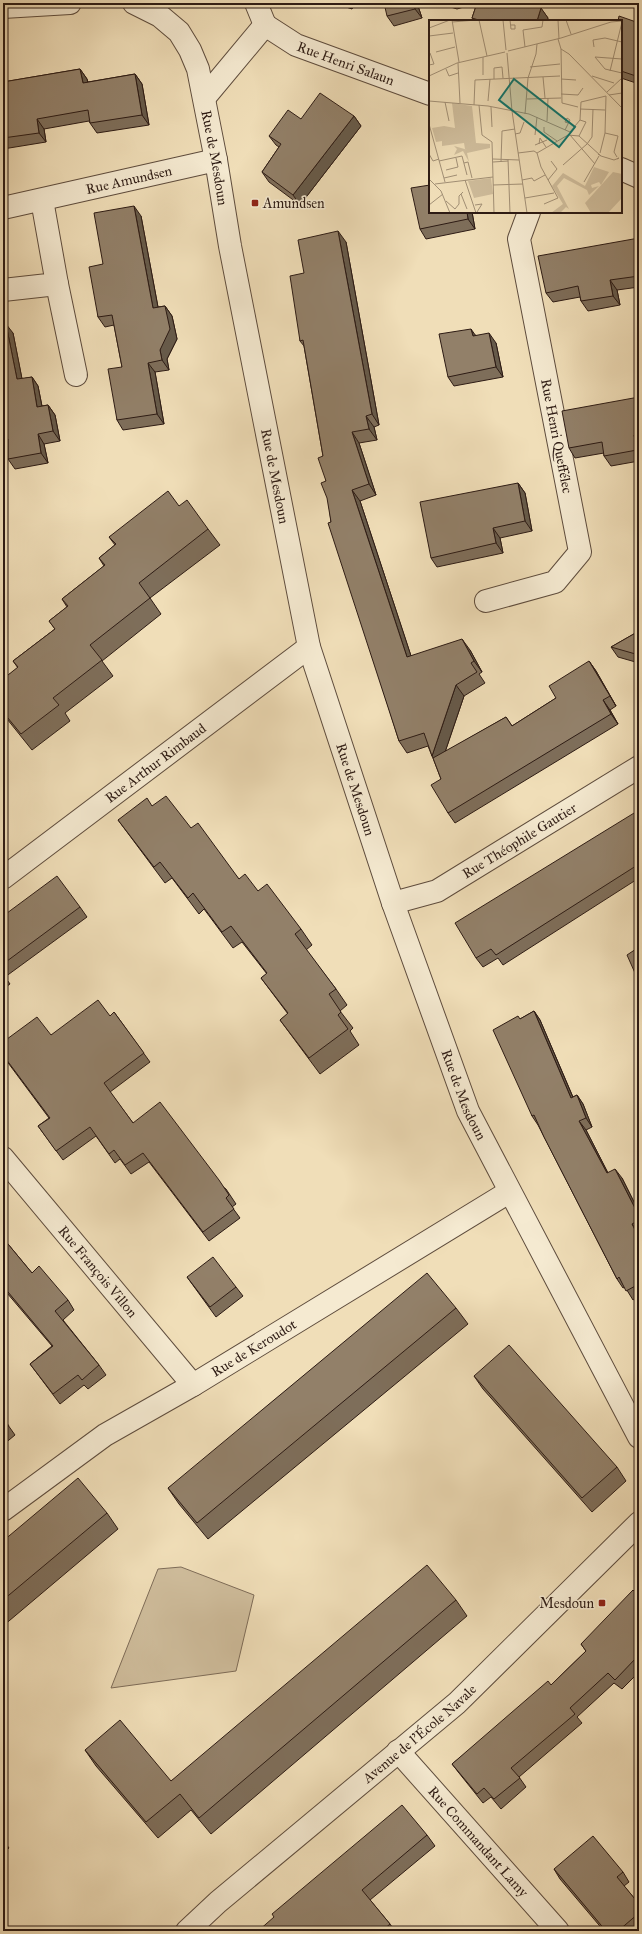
<svg xmlns="http://www.w3.org/2000/svg" width="642" height="1934" viewBox="0 0 642 1934" font-family="'IM FELL Great Primer',serif">
  <rect width="100%" height="100%" fill="#f0deb8"/>
  <filter id="stains"><feTurbulence type="fractalNoise" baseFrequency=".005" numOctaves="4"/><feColorMatrix values="0 0 0 0 .2 0 0 0 0 .09 0 0 0 0 .02 0 0 0 .5 -.17"/></filter>
  <radialGradient id="worn" r=".72"><stop offset=".6" stop-color="#630" stop-opacity="0"/><stop offset="1" stop-color="#630" stop-opacity=".3"/></radialGradient>
  <path fill="#cfbd9c" stroke="#7e6c58" d="M181 1567 254 1595 236 1671 111 1688 158 1569Z"/>
  <g fill="none" stroke-linecap="round" stroke-linejoin="round">
    <g stroke="#5e4c3d" stroke-width="24">
      <g id="minor">
        <path id="s1" d="M134 3 160 16 179 32 190 50 198 69 216 160 230 246 309 647 393 903 468 1111 639 1437"/>
        <path d="M256 3 265 25"/>
        <path d="M3 7 70 3"/>
        <path id="s2" d="M265 25 296 45 430 94"/>
        <path d="M205 97 265 25"/>
        <path d="M621 169 639 177"/>
        <path id="s3" d="M3 208 216 160"/>
        <path d="M57 284 76 375"/>
        <path d="M3 290 57 284 42 200"/>
        <path d="M486 601 555 582 580 552 519 239 529 212"/>
        <path id="s4" d="M3 878 309 647"/>
        <path id="s5" d="M393 903 437 891 639 767"/>
        <path id="s6" d="M3 1158 193 1385"/>
        <path id="s7" d="M3 1510 105 1435 193 1385 509 1192"/>
        <path id="s8" d="M398 1751 558 1931"/>
        <path id="s9" d="M187 1931 218 1902 457 1703 639 1523"/>
      </g>
    </g>
    <use href="#minor" stroke="#f5ead1" stroke-width="22"/>
  </g>
  <path fill="#7e6e5a" stroke="#2d1b14" d="M334 3H354L352 9Z
    M417 3 422 18 394 26 387 16Z
    M438 3H537L548 18 547 21H474L472 18 477 3 457 9Z
    M621 21 639 23V84L621 78Z
    M80 69 87 79 88 82 135 74 142 84 149 125 97 133 90 123 89 121 44 129 46 142 3 149V82Z
    M354 116 361 126 300 205 269 182 262 172 279 147 276 145 269 136 301 119Z
    M472 212 475 229 426 239 420 229Z
    M141 216 158 307 165 306 172 316 177 339 167 359 169 370 155 372 164 424 123 430 117 420 122 367 114 325 105 327 98 317 103 264Z
    M639 239V287L617 290 620 305 588 311 581 301 580 297 553 302 546 293Z
    M346 242 379 425 374 427 377 440 359 443 376 495 360 501 411 656 470 650 482 672 479 674 485 683 464 696 445 752 506 717 512 726 556 698 589 661 596 671 616 706 610 710 618 724 455 823 448 813 441 779 433 758 432 756 428 746 407 753 399 741 331 522 323 456 304 346 300 341 304 273Z
    M3 324 13 333 22 379 32 377 38 386 42 406 48 405 55 415 60 441 44 444 48 463 15 469 8 459V448L3 441Z
    M475 335 496 343 503 377 454 386 448 377Z
    M639 397V461L611 466 604 456V453L575 458 569 448Z
    M518 483 525 493 532 531 500 538 503 553 437 567 431 558Z
    M179 506 208 529 220 545 150 598 161 614 102 661 113 676 65 713 70 721 32 750 3 714V679L18 668 13 661 55 629 49 621 67 607 62 599 104 566 99 558 115 545 109 537Z
    M639 631V663L618 657 611 647Z
    M152 806 191 828 239 879 258 891 301 929 312 945 306 950 336 989 347 1005 340 1011 353 1028 350 1031 359 1045 320 1074 280 1020 288 1014 261 978 267 974 242 942 233 948 204 909 199 914 172 878 165 883 118 820Z
    M639 810V878L503 965 498 958 483 967 476 958Z
    M80 907 87 917 5 977 10 984 3 989V916Z
    M534 1011 540 1020 573 1097 577 1095 583 1104 592 1127 586 1130 608 1173 622 1178 639 1212V1232L638 1233 639 1235V1296L633 1300 625 1287 623 1288 617 1279 538 1125 532 1116 520 1019Z
    M114 1012 150 1062 110 1092 133 1123 226 1189 236 1204 232 1207 240 1218 209 1241 149 1162 131 1174 120 1159 115 1163 96 1136 63 1160 38 1126 49 1118 3 1056 51 1035 110 1016Z
    M3 1238 32 1273 68 1300 74 1310 63 1320 99 1365 106 1375 88 1389 84 1385 60 1404 30 1364 52 1346 7 1293 3 1297Z
    M187 1277 236 1287 243 1296 216 1317Z
    M456 1308 468 1324 208 1539 179 1504 168 1488Z
    M474 1376 617 1467 626 1481 592 1512 483 1389Z
    M3 1418 15 1435 3 1445Z
    M107 1513 118 1529 3 1626V1541Z
    M639 1596V1672L622 1689 614 1683 577 1717 582 1723 519 1777 526 1787 501 1809 491 1797 483 1803 459 1773 452 1764 551 1685 586 1651 581 1644Z
    M456 1600 467 1616 211 1834 191 1810 158 1838 96 1766 85 1750 171 1781Z
    M427 1835 435 1846 370 1900 390 1924 395 1931H258Z
    M3 1840 9 1848 3 1853Z
    M554 1869 623 1872 629 1882 624 1886 639 1904V1929L636 1931H604L560 1879Z"/>
  <path fill="#665a4a" stroke="#2d1b14" d="M348 3H354L352 9Z
    M413 3H417L422 18 415 9Z
    M541 8 548 18 547 21H537Z
    M80 69 87 79 90 93 83 83Z
    M135 74 142 84 149 125 142 115Z
    M354 116 361 126 300 205 293 195Z
    M37 119 44 129 46 142 39 133Z
    M134 206 141 216 160 318 153 308Z
    M467 212H472L475 229 468 219Z
    M338 231 346 242 379 425 372 414Z
    M610 280 617 290 620 305 613 296Z
    M165 306 172 316 177 339 167 359 169 370 162 360 160 350Z
    M6 324 13 333 24 389 17 379Z
    M471 329 478 339 473 336Z
    M489 333 496 343 503 377 496 367Z
    M148 363 155 372 164 424 157 414Z
    M32 377 38 386 44 417 37 407Z
    M48 405 55 415 60 441 53 431Z
    M366 416 374 427 377 440 369 429Z
    M352 432 359 443 376 495 369 484Z
    M38 434 44 444 48 463 41 453Z
    M634 435 639 442V454L637 450Z
    M518 483 525 493 532 531 525 521Z
    M352 490 360 501 415 668 407 657Z
    M493 528 500 538 503 553 496 543Z
    M462 639 470 650 482 672 474 661Z
    M589 661 596 671 616 706Z
    M456 685 464 696 440 767 432 756Z
    M603 700 610 710 618 724 611 714Z
    M534 1011 540 1020 577 1107 571 1098Z
    M577 1095 583 1104 592 1127 586 1118Z
    M579 1121 586 1130 613 1183 607 1173Z
    M615 1169 622 1178 639 1212V1216Z
    M632 1224 639 1235V1238Z"/>
  <path fill="#928069" stroke="#2d1b14" d="M384 3H413L415 9 387 16Z
    M477 3H537L541 8 537 21H482L472 18Z
    M619 16 639 23V77L621 71V21H618Z
    M80 69 83 83 135 74 142 115 90 123 88 110 37 119 39 133 3 138V82Z
    M320 93 354 116 293 195 262 172 281 144 269 136 288 110 301 119Z
    M430 185V212H467L468 219 420 229 411 188Z
    M134 206 153 308 165 306 170 329 160 350 162 360 148 363 157 414 117 420 108 369 122 367 112 315 98 317 89 267 103 264 94 213Z
    M338 231 372 414 366 416 369 429 352 432 369 484 352 490 407 657 462 639 474 661 471 663 477 672 456 685 432 756 424 733 399 741 328 523 331 522 327 498 321 483 326 481 318 458 323 456 303 340 300 341 290 276 304 273 298 240Z
    M639 238V276L610 280 613 296 581 301 578 286 546 293 538 256Z
    M3 324H6L17 379 32 377 37 407 48 405 53 431 38 434 41 453 8 459V439L3 440Z
    M471 329 473 336 489 333 496 367 448 377 439 334Z
    M639 397V435H634L637 450 604 456 602 442 569 448 562 411Z
    M518 483 525 521 493 528 496 543 431 558 420 502Z
    M168 491 179 506 187 500 208 529 139 583 150 598 90 645 102 660 53 698 59 705 21 734 3 712V687L4 686 3 685V679L18 667 13 661 55 629 49 621 68 606 62 599 105 565 99 558 116 544 109 537Z
    M639 631V655L611 647Z
    M589 661 610 696 603 700 611 714 448 813 431 785 441 779 433 758 506 717 512 726 556 698 549 686Z
    M166 796 191 828 198 823 239 879 245 874 258 891 267 884 301 929 295 934 336 989 329 994 341 1012 338 1015 348 1029 309 1058 280 1020 288 1013 261 978 267 973 231 926 222 932 193 893 188 898 160 862 154 867 118 820 147 798 152 806Z
    M639 810V864L496 955 491 949 476 958 455 923Z
    M57 876 80 907 3 964V916Z
    M639 947V982L627 955Z
    M98 1000 110 1016 114 1012 144 1053 104 1083 133 1123 160 1102 219 1180 229 1195 226 1198 234 1209 203 1232 143 1153 125 1165 114 1150 109 1154 90 1127 56 1151 38 1126 50 1118 3 1055V1042L37 1017 51 1035Z
    M534 1011 571 1098 577 1095 586 1118 579 1121 607 1173 615 1169 639 1216V1220L632 1224 639 1238V1284L626 1291 619 1277 617 1279 544 1137 534 1115 532 1116 493 1030 518 1016 520 1019Z
    M3 1238 32 1273 39 1266 68 1300 55 1311 99 1365 82 1380 78 1375 53 1394 30 1364 53 1346 3 1286Z
    M213 1257 236 1287 210 1307 187 1277Z
    M427 1273 456 1308 197 1523 168 1488Z
    M509 1345 617 1467 582 1498 474 1376Z
    M3 1418 9 1426 3 1430Z
    M78 1478 107 1513 3 1600V1541Z
    M427 1565 456 1600 199 1818 180 1794 146 1822 85 1750 120 1720 171 1781Z
    M633 1590 639 1596V1659L637 1657 615 1680 608 1673 570 1708 575 1714 511 1768 520 1778 494 1799 484 1788 477 1794 452 1764 548 1681 551 1685 586 1651 581 1644Z
    M402 1805 427 1835 362 1890 390 1924 382 1931H258L274 1917 272 1914Z
    M593 1836 623 1872 617 1877 639 1904V1913L618 1931H606L554 1869Z"/>
  <g fill="#8f2418" stroke="#f5ead1" stroke-width="1.5">
    <rect x="251" y="199" width="8" height="8" rx="2"/>
    <rect x="598" y="1599" width="8" height="8" rx="2"/>
  </g>
  <g text-anchor="middle" stroke-width="3" stroke-linejoin="round" paint-order="stroke">
    <g font-size="14" fill="#2d1b14" stroke="#f5ead1">
      <text dy="5" stroke="none"><textPath href="#s2" startOffset="90">Rue Henri Salaun</textPath></text>
      <text dy="5" stroke="none"><textPath href="#s1" startOffset="186">Rue de Mesdoun</textPath></text>
      <text dy="5" stroke="none"><textPath href="#s3" startOffset="129">Rue Amundsen</textPath></text>
      <text transform="translate(557 436) rotate(79)" y="5">Rue Henri Queffélec</text>
      <text dy="5" stroke="none"><textPath href="#s1" startOffset="510">Rue de Mesdoun</textPath></text>
      <text dy="5" stroke="none"><textPath href="#s4" startOffset="191">Rue Arthur Rimbaud</textPath></text>
      <text dy="5" stroke="none"><textPath href="#s1" startOffset="834">Rue de Mesdoun</textPath></text>
      <text dy="5" stroke="none"><textPath href="#s5" startOffset="142">Rue Théophile Gautier</textPath></text>
      <text dy="5" stroke="none"><textPath href="#s1" startOffset="1158">Rue de Mesdoun</textPath></text>
      <text dy="5" stroke="none"><textPath href="#s6" startOffset="148">Rue François Villon</textPath></text>
      <text dy="5" stroke="none"><textPath href="#s7" startOffset="299">Rue de Keroudot</textPath></text>
      <text dy="5" stroke="none"><textPath href="#s9" startOffset="305">Avenue de l'École Navale</textPath></text>
      <text dy="5" stroke="none"><textPath href="#s8" startOffset="121">Rue Commandant Lamy</textPath></text>
    </g>
    <g font-size="14" fill="#2d1b14" stroke="#f5ead1" text-anchor="start">
      <text x="263" y="208">Amundsen</text>
      <text x="594" y="1608" text-anchor="end">Mesdoun</text>
    </g>
  </g>
  <g transform="translate(429 20)">
    <rect width="193" height="193" fill="#f0deb8"/>
    <path d="M23 83 43 86 47 123 61 124V128L38 133 40 142 34 131 25 135 28 129 25 126 39 130 36 129 35 123 13 126V121L7 122 3 108 15 106 26 108ZM165 147 180 152 172 165 170 162 162 165 163 168 170 166 160 175 158 170 135 158 128 166 140 189 137 187 131 193H122L134 184 123 166 134 153 156 166ZM184 152 193 154V178L179 193H162L156 183ZM62 158 64 174 45 178 39 161Z" fill="#cfbd9c"/>
    <path fill="none" stroke="#a29076" stroke-width="1" d="M23 0 30 42M50 0 58 36M74 0 77 30M81 0 82 9H86V5H82M129 0 130 19M137 0 142 14M23 2 47 0M0 8 21 0M0 16 24 13M129 19 132 29 140 34 193 88M96 27 94 10 113 7 114 0M165 27 164 20 176 18 193 22M132 29 133 83 149 87M79 31 132 18 182 2 193 1M7 32 26 27M78 33 83 91 98 193M54 37V55M166 37 176 49 193 53M166 37 193 39M29 43 31 83M0 45 5 44 1 33M101 47 131 44M17 49 20 56 29 53M181 51 193 2M0 56 28 43 76 32M163 56 185 63M114 57 116 78M65 59V48L73 47 74 58M132 59 147 60M178 72 193 58M132 74 149 75 154 68M180 75 193 73M98 79 132 78M0 81 59 86 100 94 141 112 151 100 152 82 177 76M59 81 61 59M16 82 20 101M45 85 46 60 131 56M50 85 53 115 63 122 65 193M62 87 63 107M151 89 176 90M96 94 99 58 107 34 108 24M118 101 119 78M0 104 16 162M115 107V112L128 121M136 110 141 100 138 98 136 102 139 103M176 113 189 116 185 132 188 137M86 114 91 113 95 102M106 115 108 97M139 115 150 116 172 136 169 134M141 115 166 144M150 116 157 102 151 100M110 124 111 118 117 127M106 125 118 120M89 133 105 131 108 133M108 133 112 147 129 178 115 184M108 133 139 115M171 133 176 113 177 76M0 134 4 141 10 139M172 136 185 140 190 138 188 139M64 139 90 140M79 139 81 193M10 141 33 136 38 155M64 142 79 141M72 142 73 111 86 109M35 143 39 142 43 158M134 145 158 124 163 117 164 89M17 150 29 147 27 138M15 158 28 155M0 159 12 171 21 193M36 160 47 193M93 160 103 158 105 161 116 155M119 160 128 149 122 141M155 162 170 136M6 164 64 157M64 165 94 164M32 174 38 189M96 178 125 173M17 181 26 189 30 184V176L34 172M0 185 14 174M46 185 53 184 48 192"/>
    <path fill="#0f766e" fill-opacity="0.15" stroke="#0f766e" stroke-width="2" d="M85 59 146 107 130 127 70 80Z"/>
    <rect width="193" height="193" fill="none" stroke="#2d1b14" stroke-width="2"/>
  </g>
  <rect width="642" height="1934" fill="none" stroke="#f0deb8" stroke-width="16"/>
  <rect x="4" y="4" width="634" height="1926" fill="none" stroke="#2d1b14" stroke-width="2"/>
  <rect x="8" y="8" width="626" height="1918" fill="none" stroke="#2d1b14"/>
  <rect width="100%" height="100%" filter="url(#stains)"/>
  <rect width="100%" height="100%" fill="url(#worn)"/>
</svg>
